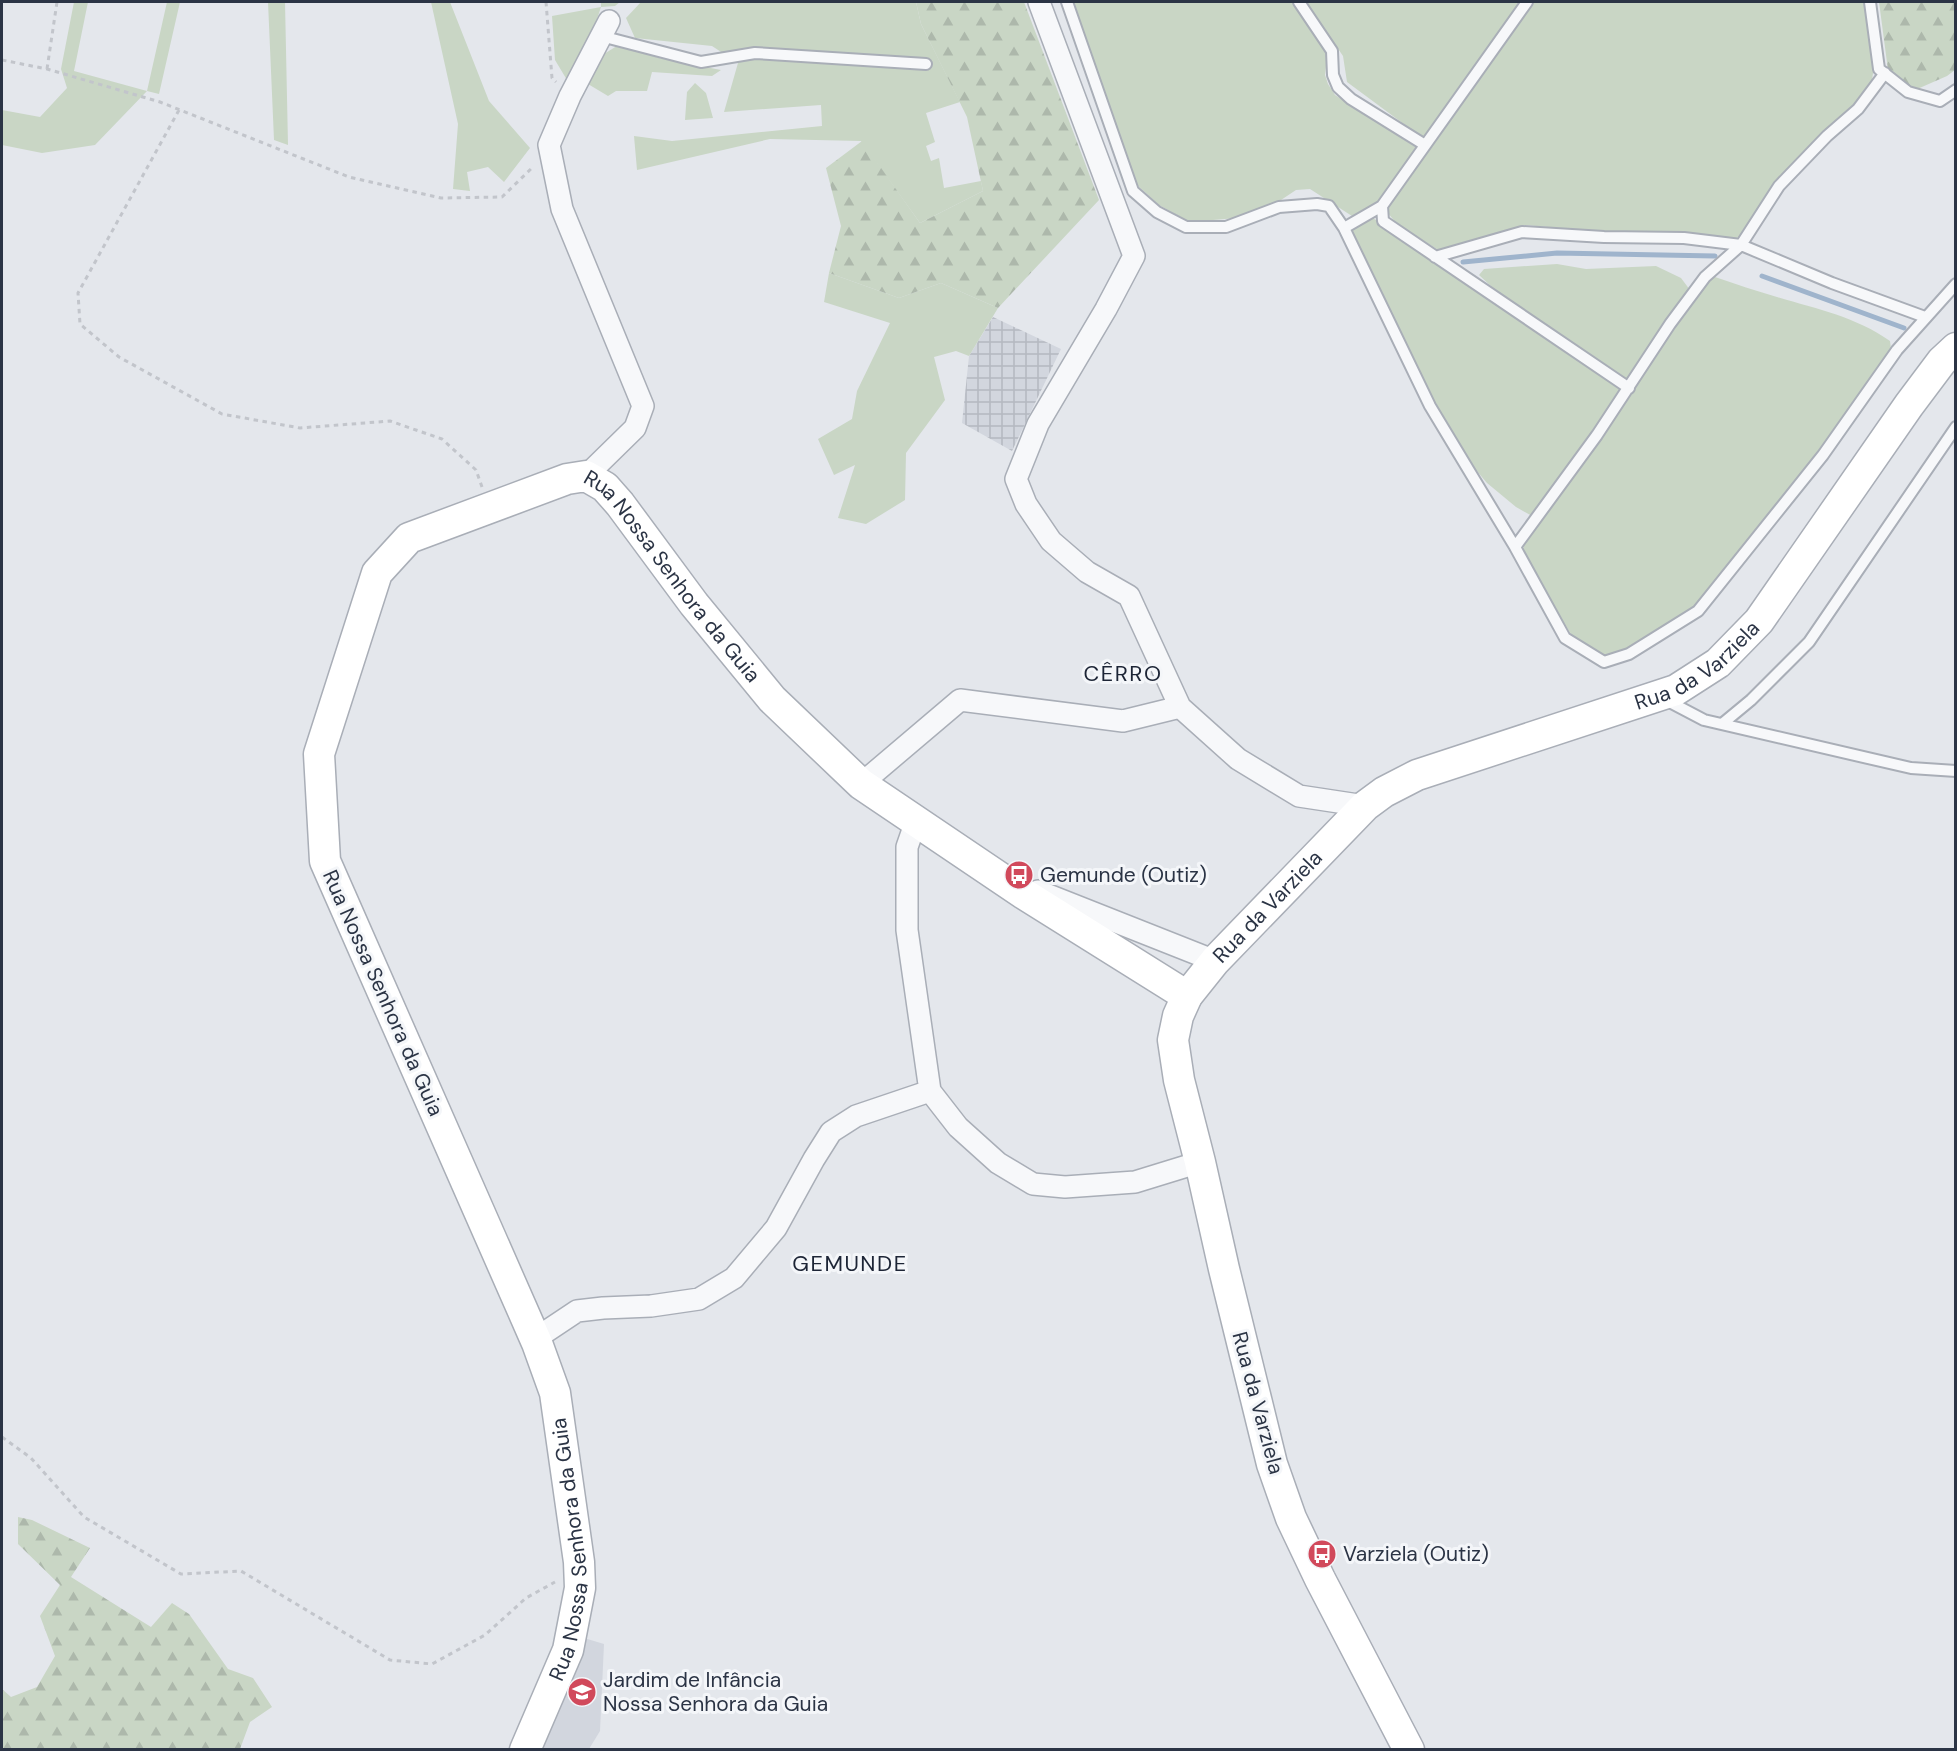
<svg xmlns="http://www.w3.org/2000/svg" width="1957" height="1751" viewBox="0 0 1957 1751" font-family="'DM Sans',sans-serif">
  <defs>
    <pattern id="industrial-grid" width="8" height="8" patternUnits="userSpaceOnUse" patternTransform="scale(1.5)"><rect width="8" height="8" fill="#d2d6de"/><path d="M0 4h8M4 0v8" fill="none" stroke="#b4b8c0"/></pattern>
    <pattern id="forest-firs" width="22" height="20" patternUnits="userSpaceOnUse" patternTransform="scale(1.5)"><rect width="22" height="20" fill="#c9d6c5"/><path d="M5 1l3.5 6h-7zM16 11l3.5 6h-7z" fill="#adb8ab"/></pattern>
  </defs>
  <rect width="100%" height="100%" fill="#e4e7ec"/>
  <path fill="#d2d6de" d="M584 1638 604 1644 600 1731 589 1749 536 1750Z"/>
  <path fill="url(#industrial-grid)" d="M993 317 1061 349 1012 451 962 423 969 356Z"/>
  <path fill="#c9d6c5" d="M74 2H88L74 71 147 91 167 2H180L159 94 147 91 95 145 42 153 2 145V110L40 117 67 88 61 69Z
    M268 2H285L288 145 274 140Z
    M431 2H450L489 101 530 148 504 182 488 167 467 172 470 191 453 189 458 124Z
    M601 2H620L615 6 601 7 593 31 567 80 555 60 552 16 601 7Z
    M641 2H916L921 24 960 102 926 113 935 142 926 146 931 161 939 158 944 188 981 181 983 191 920 223 861 141 770 139 637 170 634 136 672 141 822 126 821 105 724 112 738 63 712 46 635 38 626 18Z
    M1073 2H1297L1328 51 1325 75 1328 84 1335 95 1417 148 1386 197 1352 216 1310 189 1296 190 1272 206 1237 218 1201 221 1186 220 1159 205 1136 184 1115 128Z
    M1306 2H1520L1424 139 1347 82 1343 56Z
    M1529 2H1868C1870 27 1878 58 1871 84 1867 101 1843 115 1830 126 1793 160 1770 195 1742 236L1736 238 1697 234H1630L1525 225 1440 251 1397 224 1387 212 1388 205Z
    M620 44 659 58 721 70 712 76 652 72 647 91H616L608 96 588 84 596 59Z
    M695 83 706 93 713 118 685 120 687 92Z
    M1370 216 1624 389 1586 447 1532 516 1516 507 1487 483 1465 457 1429 394 1350 232Z
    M1557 264 1586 269 1656 266 1681 278 1690 290 1627 381 1494 289 1479 275 1484 269Z
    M829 273 899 298 941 283 998 308 969 356 956 351 934 357 945 400 906 453 905 500 866 524 838 518 855 465 834 475 818 439 852 419 857 391 890 323 824 302Z
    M1715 277C1736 284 1756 291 1777 297 1817 309 1856 317 1890 341L1891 349 1814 462 1700 606 1633 646 1606 656 1574 639 1529 566 1523 549 1526 540 1677 320 1707 281Z"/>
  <path fill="url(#forest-firs)" d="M916 2H1024L1099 200 998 308 941 283 899 298 829 273 841 226 826 168 862 141 920 223 983 191 967 117 921 24Z
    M1879 2H1955V70L1947 76 1915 90 1888 70Z
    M18 1517 32 1520 90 1548 71 1577 151 1627 172 1603 189 1614 228 1669 253 1678 272 1707 250 1722 240 1749H2V1689L11 1697 37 1687 55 1656 40 1616 60 1585 18 1544Z"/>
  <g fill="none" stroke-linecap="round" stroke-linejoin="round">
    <path stroke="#9fb4cc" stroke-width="5" d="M1463 262 1557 253 1715 256
      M1762 276 1904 328"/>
    <g stroke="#a9aeb7" stroke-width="14">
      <path id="lane" d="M1067 2 1133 191 1157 212 1186 227H1226L1279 207 1317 204 1329 206 1344 228 1430 406 1515 547 1565 638 1604 662 1629 654 1698 611 1823 455 1897 350 1956 284
        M1299 2 1332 51 1333 75 1338 87 1351 99 1425 145
        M1527 2 1382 206 1383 221 1629 388
        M1870 2 1879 69 1908 92 1940 101 1956 90
        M601 36 701 62 755 53 926 64
        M1344 228 1382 206
        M1435 257 1522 232 1604 237 1684 238 1741 245 1832 283 1925 317
        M1515 547 1597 435 1670 324 1705 277 1741 245 1779 186 1827 136 1858 109 1885 73
        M1664 699 1704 720 1911 768 1956 771
        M1722 724 1751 700 1809 642 1956 427"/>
    </g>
    <g stroke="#a9aeb7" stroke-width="24">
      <path id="street" d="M1039 2 1134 256 1106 309 1038 424 1016 479 1026 504 1051 541 1087 572 1129 596 1180 707 1238 759 1299 796 1365 806
        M586 476 635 428 643 406 562 209 549 145 570 96 609 21
        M861 784 960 700 1123 721 1180 707
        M916 821 907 847V930L930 1091 958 1127 998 1163 1033 1184 1065 1187 1135 1182 1200 1162
        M1038 891 1215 961
        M535 1339 577 1311 603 1308 651 1306 699 1299 734 1278 776 1228 814 1159 831 1132 856 1116 930 1091"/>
    </g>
    <g stroke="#a9aeb7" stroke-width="33">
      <g id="secondary">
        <path id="s1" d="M525 1750 568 1650 580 1588 579 1562 555 1393 537 1343 325 861 319 754 377 573 409 538 567 479 586 476 605 487 620 504 694 604 772 699 861 784 1024 894 1187 996"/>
        <path id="s2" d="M1409 1750 1320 1579 1291 1518 1272 1464 1224 1269 1200 1162 1179 1080 1173 1040 1178 1016 1187 996 1215 961 1365 806 1384 792 1417 775 1676 690 1718 663 1759 621 1909 405 1942 361 1956 348"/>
      </g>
    </g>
    <path stroke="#c2c5cb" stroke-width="3" stroke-dasharray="4.5 4.5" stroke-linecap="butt" d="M546 2 552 78 556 82
      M2 60 47 69 160 102 349 177 441 198 502 197 534 166
      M47 69 57 2
      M179 110 78 293 80 324 119 357 222 414 300 428 390 421 442 439 476 470 482 487
      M2 1437 31 1458 84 1517 181 1574 241 1571 390 1660 432 1664 485 1635 526 1598 555 1582"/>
    <use href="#lane" stroke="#f7f8fa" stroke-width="10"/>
    <use href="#street" stroke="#f7f8fa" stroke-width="21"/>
    <use href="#secondary" stroke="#fff" stroke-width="30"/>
  </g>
  <defs>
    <g id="bus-disc" transform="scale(1.5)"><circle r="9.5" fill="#d1495b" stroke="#f4f6f9"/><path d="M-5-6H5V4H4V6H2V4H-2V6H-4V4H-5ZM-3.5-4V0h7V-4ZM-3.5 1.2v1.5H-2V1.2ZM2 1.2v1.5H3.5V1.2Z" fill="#fff"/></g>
    <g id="school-disc" transform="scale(1.5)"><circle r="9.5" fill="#d1495b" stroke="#f4f6f9"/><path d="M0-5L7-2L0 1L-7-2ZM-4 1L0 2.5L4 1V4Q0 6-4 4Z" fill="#fff"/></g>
  </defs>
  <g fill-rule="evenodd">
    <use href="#bus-disc" x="1019" y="875"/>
    <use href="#bus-disc" x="1322" y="1554"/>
    <use href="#school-disc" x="582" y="1692"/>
  </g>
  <g text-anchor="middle" stroke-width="6" stroke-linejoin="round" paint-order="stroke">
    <g font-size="21" fill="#2b3445" stroke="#f4f6f9">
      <text dy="7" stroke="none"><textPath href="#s1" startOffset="1614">Rua Nossa Senhora da Guia</textPath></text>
      <text dy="7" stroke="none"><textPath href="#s2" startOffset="1424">Rua da Varziela</textPath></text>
      <text dy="7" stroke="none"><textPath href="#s2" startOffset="920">Rua da Varziela</textPath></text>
      <text transform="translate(383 993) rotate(66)" y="7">Rua Nossa Senhora da Guia</text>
      <text transform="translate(1258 1403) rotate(75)" y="7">Rua da Varziela</text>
      <text dy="7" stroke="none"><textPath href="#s1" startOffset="210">Rua Nossa Senhora da Guia</textPath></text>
    </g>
    <g font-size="21" fill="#2b3445" stroke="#f4f6f9" text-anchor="start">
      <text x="1040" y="882">Gemunde (Outiz)</text>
      <text x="1343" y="1561">Varziela (Outiz)</text>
      <text x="603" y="1687">Jardim de Infância<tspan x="603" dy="24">Nossa Senhora da Guia</tspan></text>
    </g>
    <g font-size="22" letter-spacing="1.5" fill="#1d2536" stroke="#f4f6f9">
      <text x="1123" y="681">CÊRRO</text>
      <text x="850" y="1271">GEMUNDE</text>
    </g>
  </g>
  <rect width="1957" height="1751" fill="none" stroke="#2b3445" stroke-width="6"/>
</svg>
